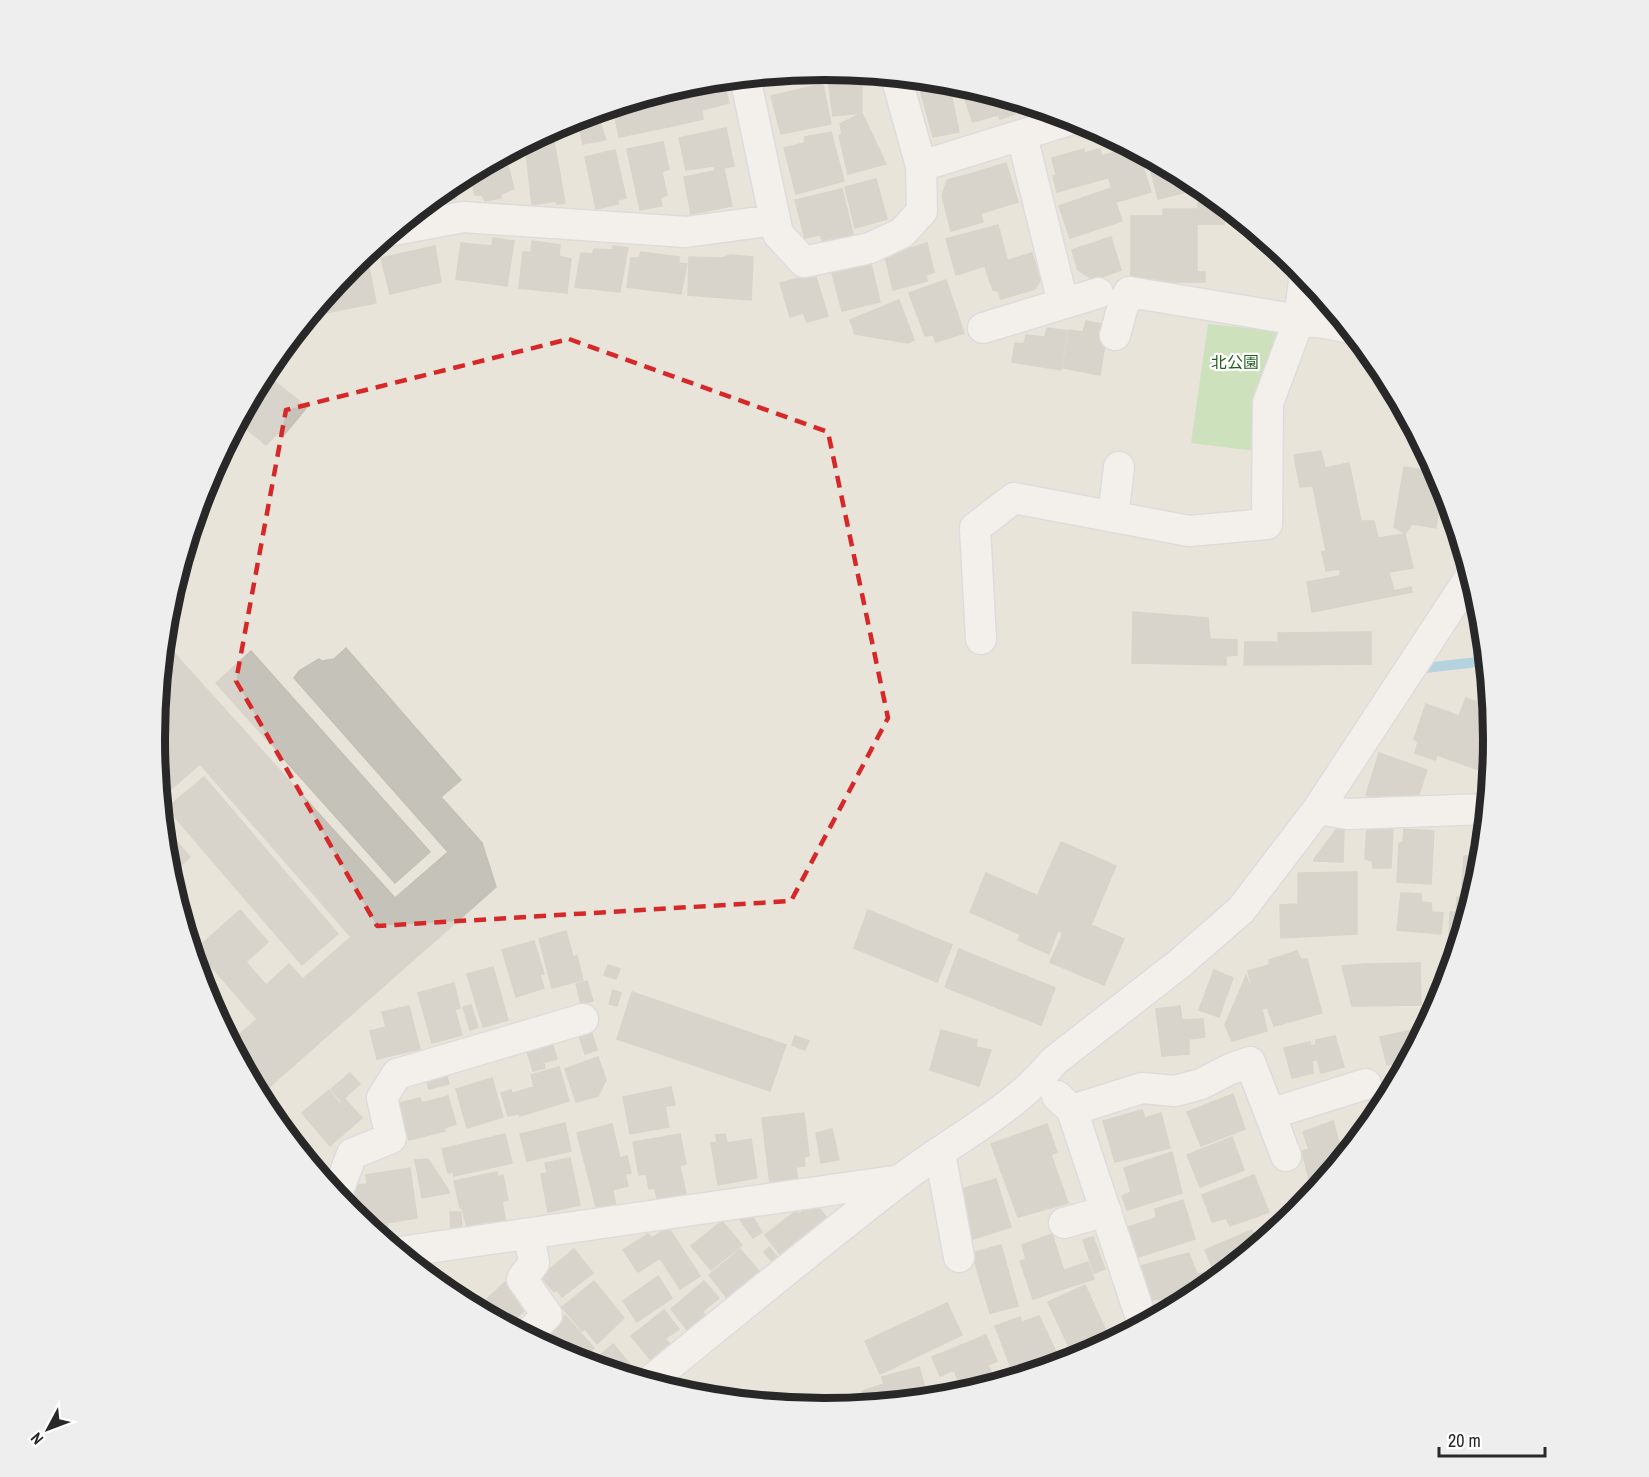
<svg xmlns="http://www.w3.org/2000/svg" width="1649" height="1477" viewBox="0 0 1649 1477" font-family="'Archivo Narrow','Noto Sans JP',sans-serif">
  <rect width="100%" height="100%" fill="#e9e4da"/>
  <path fill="#abdd9a" d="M1208 324 1281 331 1255 451 1191 443Z"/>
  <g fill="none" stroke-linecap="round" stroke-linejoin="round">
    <path stroke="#73bde5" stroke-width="10" d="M1425 668 1486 661"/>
  </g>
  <path fill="#c5c2b9" stroke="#c4c0b4" stroke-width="1.5" d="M821 69 822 72 768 84 766 75Z
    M856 72 862 73V113L833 116 828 78Z
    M723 79 729 103 702 110 703 119 668 127 661 92 694 82Z
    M949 83 959 132 933 137 920 89Z
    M959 83 993 93 990 95 997 115 973 122Z
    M823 84 831 124 781 134 771 96Z
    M647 96 648 100 661 97 668 127 619 137 613 106Z
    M1001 96 1009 98 1015 114 1000 119 992 99Z
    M1011 99 1026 103 1014 107Z
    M596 111 606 140 583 144 577 117Z
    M862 113 886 164 848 174 839 136 842 134 840 124Z
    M726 128 734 166 715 170 714 166 686 170 679 138Z
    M831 132 844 181 796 194 784 148 804 143 805 137Z
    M554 141 565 203 557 204 556 201 532 205 525 145Z
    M663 142 669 169 662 172 667 195 660 198 662 206 640 210 627 149Z
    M1131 147 1138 151 1151 192 1116 202 1102 156Z
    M1084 149V153L1100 149 1107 178 1057 192 1053 176 1056 175 1052 158Z
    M615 150 626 198 618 200V204L596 209 585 157Z
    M505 154 514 189 501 194V198L485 201 482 195H475L470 173Z
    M1147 155 1186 176 1190 191 1158 199Z
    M1006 163 1018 202 982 213 970 174Z
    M724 169 732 206 691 214 684 177Z
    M970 174 983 222 951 231 942 196 947 180Z
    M459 179V181L453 184 456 199 427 206 426 204Z
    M876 179 887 219 855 228 845 187Z
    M1111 188 1122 221 1070 238 1059 206Z
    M842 189 853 234 823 242 820 235 805 238 795 200Z
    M1198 202H1221L1224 204V224H1198Z
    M1163 209H1197V272H1205V282H1131V216H1163Z
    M998 225 1007 259 956 275 946 239Z
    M1111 237 1121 270 1094 280 1078 270 1072 250Z
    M493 238 514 241 507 286 456 279 461 243 492 246Z
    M532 241 560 245 559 256 571 259 567 293 519 288 523 252H531Z
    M927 243 934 272 926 275 927 281 893 290 885 256Z
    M435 246 441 282 390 294 381 258Z
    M613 246 628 248 620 292 575 287 581 253 592 254 594 249 612 250Z
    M641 252 679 257V263L687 264 681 294 627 287 631 258H639Z
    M1032 253 1040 281 1035 289 1001 299 998 291 993 290 985 267Z
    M731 255 753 257 751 300 688 295 689 257 721 258Z
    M871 264 880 302 842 311 832 273Z
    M369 267 376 303 324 313 322 301 346 272Z
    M815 274 828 316 807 322 803 313 790 317 780 283Z
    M946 280 964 333 936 342 933 335 925 336 909 293Z
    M899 300 914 340 908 343 855 334 850 320Z
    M1086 321 1108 325 1100 375 1063 368 1069 330 1083 332Z
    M1047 328 1067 331 1061 370 1012 362 1015 343 1024 344 1026 335 1045 337Z
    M264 373 307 407 283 436 278 433 266 445 238 422Z
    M1321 451 1325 468 1349 463 1361 521H1374L1378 538 1405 534 1413 568 1389 572 1394 591 1411 587 1412 592 1312 612 1307 582 1339 576 1341 572 1339 569 1326 571 1322 552 1326 551 1313 486 1300 487 1294 455Z
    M1404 467 1438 472 1443 483 1436 528 1412 524 1405 534 1394 527Z
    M1133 612 1208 618 1210 639 1237 640V655L1226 656V665L1132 663Z
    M1371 632V664L1278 665V633Z
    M164 642 395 898 448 852 294 678 299 671 319 659 322 661 334 659 346 648 461 780 441 797 482 843 496 887 260 1095 231 1042 257 1019 196 949 240 910 268 942 246 962 266 985 289 964 303 979 351 937 200 764 161 798 155 738Z
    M1245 642H1276L1278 665H1244Z
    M251 651 430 852 395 883 216 683Z
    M1466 698 1491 707 1493 731 1479 770 1437 755 1435 760 1415 753 1418 742 1414 739 1426 704 1459 716Z
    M1379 753 1427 770 1417 800 1398 795 1396 800 1380 795 1377 799 1366 795Z
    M1487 757H1492L1489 789H1488Z
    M204 777 338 934 302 965 167 808Z
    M1339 826H1344L1343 862 1314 861V859Z
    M1367 826H1393L1391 868H1373L1372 861 1365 859Z
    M164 827 190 857 170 875 168 869Z
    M1404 829 1434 831 1431 884 1397 882 1399 843 1403 842Z
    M1482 840H1484L1481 869 1476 886 1462 885 1464 856H1474L1475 849H1481Z
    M1061 842 1116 866 1091 925 1124 939 1104 985 1050 962 1063 933 1058 930 1049 954 1018 940Z
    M1357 872V934L1281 938 1280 905 1298 904V873Z
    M986 873 1036 895 1019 934 970 912Z
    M1401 893 1421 894 1422 902 1431 903 1432 912 1443 913 1441 934 1397 930Z
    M1457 897 1473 898 1460 938 1449 937 1450 912H1456Z
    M868 910 952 945 937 982 854 948Z
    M566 931 573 957 577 956 583 980 552 988 539 939Z
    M534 941 544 974 540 975 544 988 516 997 502 950Z
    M959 949 1055 988 1041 1025 945 987Z
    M1297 951 1301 959H1307L1322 1013 1274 1026 1263 997 1255 999 1248 971 1269 965V960Z
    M1420 963 1421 1005 1365 1006 1364 964Z
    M1364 964 1365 1006H1352L1342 966Z
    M608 965 620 969 616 979 604 975Z
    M493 967 508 1020 483 1027 467 974Z
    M1214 970 1233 978 1219 1017 1199 1010Z
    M1246 976 1255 999 1263 997 1266 1008 1262 1009 1267 1031 1232 1041 1225 1025Z
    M587 981 593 1001 581 1004 576 984Z
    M454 983 460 1008 455 1010 462 1035 432 1043 418 993Z
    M204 989 228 1017 221 1023 206 994Z
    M613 990 621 993 617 1006 609 1004Z
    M632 992 786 1045 770 1091 617 1039Z
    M471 1005 478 1027 470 1030 463 1007Z
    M409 1006 420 1049 377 1059 370 1031 386 1027 382 1012Z
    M1180 1006 1182 1020 1203 1019 1205 1037 1189 1039V1054L1162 1056 1156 1009Z
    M1425 1027 1408 1061 1387 1065 1380 1037Z
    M590 1028 597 1050 585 1054 578 1033Z
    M941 1030 977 1040 976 1047 991 1050 979 1086 930 1070Z
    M795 1036 809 1041 805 1050 792 1045Z
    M1335 1036 1344 1067 1321 1073 1317 1059 1312 1061 1313 1073 1292 1078 1284 1048 1310 1042 1311 1046 1316 1045V1040Z
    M552 1043 557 1059 545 1062 540 1046Z
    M538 1045 545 1068 533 1071 526 1048Z
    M598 1057 606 1080 598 1096 576 1102 565 1069Z
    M559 1067 569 1101 520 1116 513 1093 534 1087 531 1075Z
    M350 1073 360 1084 341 1101 331 1089Z
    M446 1073 449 1084 429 1089 426 1079Z
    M492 1078 503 1117 467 1128 456 1089Z
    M671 1087 675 1105 665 1106 669 1127 630 1134 623 1097Z
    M329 1090 340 1104 345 1099 362 1118 330 1146 302 1113Z
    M511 1090 518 1114 508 1116 501 1093Z
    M1233 1094 1245 1129 1201 1146 1187 1112Z
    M448 1096 456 1124 444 1128 445 1131 409 1140 400 1103 420 1098 422 1103Z
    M1142 1110 1145 1118 1161 1113 1170 1148 1115 1162 1103 1121Z
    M804 1113 809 1156 804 1157 805 1166 796 1167 798 1181 770 1184 762 1118Z
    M1333 1121 1343 1157 1325 1179 1310 1184 1302 1151 1309 1149 1303 1132Z
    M291 1123 322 1161 314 1167 283 1129Z
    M565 1123 571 1151 527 1161 520 1134Z
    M612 1124 620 1158 627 1156 631 1173 625 1174 628 1186 593 1195 577 1133Z
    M1047 1124 1057 1152 1051 1155 1068 1203 1018 1217 991 1144Z
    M832 1129 839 1160 821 1163 816 1133Z
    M505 1134 512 1163 454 1176 453 1172 448 1173 442 1149Z
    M680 1134 686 1164 680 1166 686 1194 657 1199 655 1188 649 1189 646 1174 639 1175 633 1142Z
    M725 1134 727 1143 751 1139 757 1178 718 1185 711 1143 717 1142 716 1135Z
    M1232 1137 1244 1170 1200 1187 1187 1155Z
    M1172 1152 1182 1193 1127 1210 1122 1196 1131 1192 1124 1168Z
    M570 1158 580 1205 548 1212 541 1174 547 1173 545 1163Z
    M428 1159 449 1191V1193L422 1198 415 1160Z
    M410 1168 417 1218 387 1223 389 1243 355 1215 350 1186 367 1184 366 1175Z
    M497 1172 498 1177 503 1175 508 1200 502 1202 506 1223 468 1232 462 1208H460L454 1181Z
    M1254 1175 1269 1212 1230 1226 1226 1218 1212 1222 1202 1195Z
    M996 1179 1011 1227 970 1240 961 1189Z
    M613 1191 616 1207 597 1211 593 1196Z
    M1183 1200 1195 1239 1135 1258 1125 1228 1156 1218 1155 1209Z
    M1305 1203 1298 1212 1276 1230 1273 1226 1282 1216Z
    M817 1205 832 1225 785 1261 765 1235 796 1211 799 1214 807 1208 809 1211Z
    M450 1212H461L462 1230H451Z
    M750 1213 762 1232 753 1238 740 1220Z
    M722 1221 742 1245 711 1270 691 1246Z
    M668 1227 700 1276 680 1289 660 1258 638 1272 623 1250 648 1234 652 1238Z
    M1252 1230 1258 1245 1217 1278 1205 1250Z
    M1052 1234 1069 1287 1033 1299 1020 1261 1026 1259 1022 1245Z
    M1093 1237 1105 1269 1094 1273 1083 1240Z
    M1001 1245 1018 1306 990 1313 972 1253Z
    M769 1247 781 1262 776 1266 764 1252Z
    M574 1249 593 1273 562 1297 557 1290 554 1292 541 1276Z
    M740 1249 763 1276 731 1303 709 1275Z
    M1189 1253 1197 1274 1210 1272 1213 1282 1196 1295 1165 1308 1162 1299 1152 1300 1140 1266Z
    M1088 1262 1094 1279 1069 1287 1065 1270Z
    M658 1276 672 1298 637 1322 623 1301Z
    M594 1281 624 1318 597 1344 585 1329 582 1331 562 1307Z
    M704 1281 719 1298 702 1312 706 1316 688 1331 671 1309Z
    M505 1282 528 1307 509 1325 477 1308Z
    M1085 1285 1107 1333 1070 1349 1048 1302Z
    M947 1303 962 1335 880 1374 865 1341Z
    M664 1310 679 1329 665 1339 669 1343 650 1359 631 1336Z
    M565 1315 594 1348 580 1360 557 1351 543 1335Z
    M1039 1316 1058 1356 1013 1373 995 1326 1020 1317 1022 1322Z
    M986 1335 997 1361 988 1365 995 1381 963 1393 954 1370 940 1376 932 1357Z
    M613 1344 634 1369 627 1375 590 1364Z
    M919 1367 928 1398 866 1404 862 1391 884 1384 882 1377Z"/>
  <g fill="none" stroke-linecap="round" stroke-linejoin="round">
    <g stroke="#d0d1e0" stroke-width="33">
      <path id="street" d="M745 77 778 234 804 262 870 248 902 233 922 211 921 166 896 76
        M1022 136 1063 303
        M921 166 1076 118
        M394 230 463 217 686 232 775 220
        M983 328 1098 293
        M1115 335 1122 309 1129 292 1299 320 1325 323 1350 328
        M1113 517 1119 467
        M981 639 975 528 1014 498 1189 531 1267 524 1268 403 1299 320 1305 273
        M1318 809 1348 814 1487 809
        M1057 1096 1072 1110 1143 1324
        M1072 1110 1142 1088 1175 1091 1201 1084 1230 1069 1250 1062 1286 1156
        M1270 1114 1366 1084
        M940 1153 959 1257
        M339 1197 338 1191 352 1154 391 1138 382 1098 397 1074 583 1019
        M1064 1223 1106 1211
        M400 1252 901 1180
        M527 1335 547 1315 522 1279 534 1263 529 1234
        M649 1382C732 1314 815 1246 899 1181 950 1141 1013 1112 1054 1061L1179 964 1241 910 1318 809 1471 576"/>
    </g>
    <use href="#street" stroke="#fff" stroke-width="30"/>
  </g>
  <path d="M0 0H1649V1477H0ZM569 339 828 432 888 718 791 901 377 926 236 681 286 410Z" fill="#e9e4da" fill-opacity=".55" fill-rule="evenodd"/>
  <path fill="none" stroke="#d62828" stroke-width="4.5" stroke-dasharray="12 8" stroke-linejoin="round" d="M569 339 828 432 888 718 791 901 377 926 236 681 286 410Z"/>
  <g text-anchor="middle" stroke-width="4.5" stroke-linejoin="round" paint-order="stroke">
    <g font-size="16" fill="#255f1e" stroke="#fff">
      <text x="1235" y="368">北公園</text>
    </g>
  </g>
  <path d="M0 0H1649V1477H0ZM165 739a659 659 0 1 1 1318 0a659 659 0 1 1-1318 0Z" fill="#eee" fill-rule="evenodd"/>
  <path fill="none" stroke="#282828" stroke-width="8" d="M165 739a659 659 0 1 1 1318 0a659 659 0 1 1-1318 0Z"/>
  <g transform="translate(48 1429) rotate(229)" stroke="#ffffff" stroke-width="4.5" paint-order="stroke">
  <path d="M0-4.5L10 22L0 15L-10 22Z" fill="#282828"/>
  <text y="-9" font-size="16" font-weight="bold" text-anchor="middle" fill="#282828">N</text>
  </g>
  <path d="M1439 1447v9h106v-9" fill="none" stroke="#282828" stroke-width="3"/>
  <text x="1448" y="1447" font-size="18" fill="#282828" stroke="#ffffff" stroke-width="4.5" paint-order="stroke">20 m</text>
</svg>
